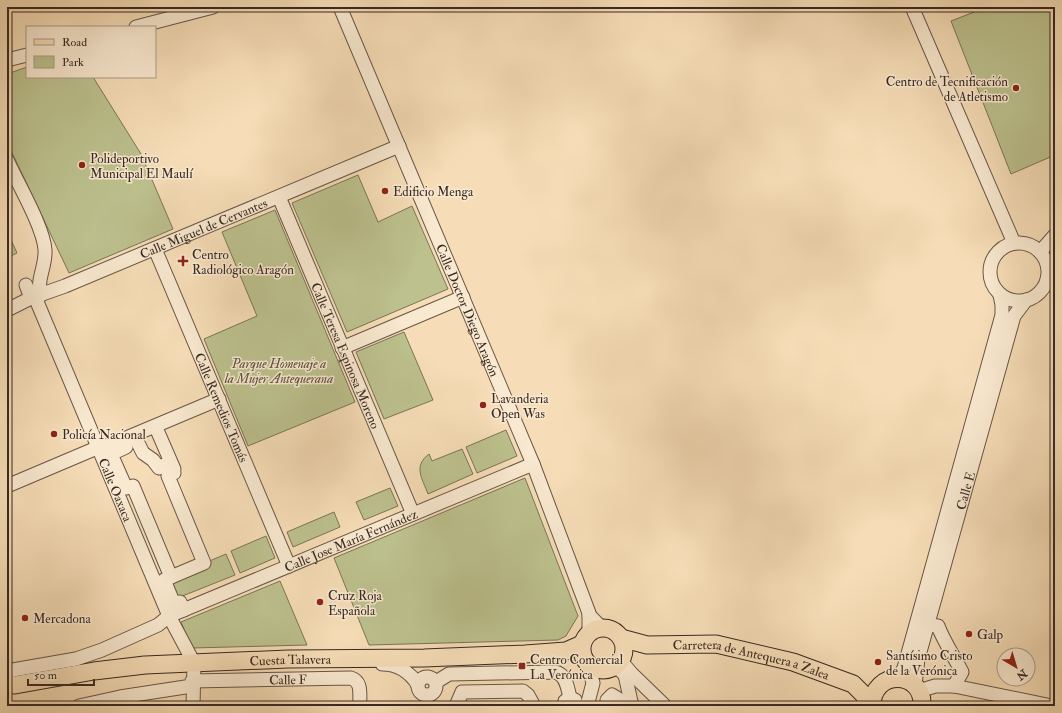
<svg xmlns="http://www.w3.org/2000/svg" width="1062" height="713" viewBox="0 0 1062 713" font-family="'IM FELL Double Pica',serif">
  <rect width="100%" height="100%" fill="#f6ddb7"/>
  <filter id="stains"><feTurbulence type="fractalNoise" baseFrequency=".005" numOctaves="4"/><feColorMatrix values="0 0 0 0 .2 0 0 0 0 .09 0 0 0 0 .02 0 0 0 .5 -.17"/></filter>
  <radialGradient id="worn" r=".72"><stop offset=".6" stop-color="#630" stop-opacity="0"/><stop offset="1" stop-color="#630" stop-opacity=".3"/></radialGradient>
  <path fill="#bcc18e" stroke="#7a7558" d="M987 7H1055V155L1011 174 951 21Z
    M27 67V77H93L141 154 173 229 69 273 7 142V74Z
    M358 175 378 222 412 206 448 289 347 332 292 203Z
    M275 210 355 402 248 446 204 339 257 316 222 232Z
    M7 231 17 253 7 258Z
    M404 332 433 400 384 419 356 352Z
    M506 430 517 456 477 473 466 447Z
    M462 449 473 474 428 494C422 478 413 466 429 454L432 461Z
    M525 478 578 616 566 636 558 640 369 645 334 558Z
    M390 488 398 506 364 520 356 502Z
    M334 512 340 527 293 547 287 532Z
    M266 536 275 558 240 573 231 551Z
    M226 554 235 575 175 599 167 579Z
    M280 581 307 645 192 648 181 622Z"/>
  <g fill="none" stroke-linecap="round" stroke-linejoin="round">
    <g stroke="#685647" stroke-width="15">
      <g id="minor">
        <path id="s1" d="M340 7 533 464 589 613V633"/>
        <path d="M912 7 1014 243"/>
        <path d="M136 27 213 7"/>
        <path d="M7 60 27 55"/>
        <path d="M7 160C17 182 44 228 45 250 46 267 36 279 41 295"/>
        <path id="s2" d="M279 197 413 514"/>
        <circle cx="1019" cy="272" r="29"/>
        <path id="s3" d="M155 249 289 566"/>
        <path d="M1040 252 1055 235"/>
        <path d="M26 285 31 298"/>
        <path id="s4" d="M35 297 169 616 194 663 193 706"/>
        <path id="s5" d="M7 310 31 298 65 286 399 146"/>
        <path d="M342 348 463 297"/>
        <path d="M157 430 174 469"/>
        <path d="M136 439 143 453 153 460 159 468 170 462 174 473 168 476 204 563 164 580 174 604 180 602 184 610"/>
        <path d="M126 447 111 454 126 488 133 486 171 577"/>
        <path d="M7 486 92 450 112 444 219 399"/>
        <path d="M589 615 602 628"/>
        <path d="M927 625 938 626C944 642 954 656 962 672L954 686"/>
        <path d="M621 661 632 674 665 706"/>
        <path d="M382 664C397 664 410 672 418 685"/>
        <path d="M617 667 625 675 632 706"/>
        <path id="s6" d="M7 671 76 659 102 650 158 625 169 616 533 464"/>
        <circle cx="427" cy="686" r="9"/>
        <path d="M898 678 904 668 1002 315V305L1000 295"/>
        <path id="s7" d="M192 681 351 678C363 682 359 695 360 706"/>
        <path d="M436 682 449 674 555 672C566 674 568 689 570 698"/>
        <path id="s8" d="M915 685 918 659 1014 316 1026 300"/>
        <path d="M919 691 935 686H954L1052 706"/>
        <path d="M607 700 612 695 624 702"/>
        <path d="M79 706 120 697 192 686"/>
        <path d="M456 706 462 692 523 691 528 695 534 706"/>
        <path d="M564 706 565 701 570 698 575 700 576 706"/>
        <path d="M587 706 593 683 588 665"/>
      </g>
    </g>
    <g stroke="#382922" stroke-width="19">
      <g id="major">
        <circle cx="603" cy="649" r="21"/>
        <path id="s9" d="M621 638 647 645 716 644 793 662 853 684 863 694 871 706"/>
        <path id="s10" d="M7 684 15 685 94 671 145 665 288 659 424 658 525 654 566 651 582 644"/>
        <path d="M872 706C872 669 924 670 922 706"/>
      </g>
    </g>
    <use href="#minor" stroke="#f9e9d0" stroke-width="13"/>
    <use href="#major" stroke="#f6ddb7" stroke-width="17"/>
  </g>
  <g fill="#8f2418" stroke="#f9e9d0" stroke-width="1.5">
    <circle cx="1016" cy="88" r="4"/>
    <circle cx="82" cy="165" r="4"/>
    <circle cx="385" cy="191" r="4"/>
    <path d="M181 255h4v4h4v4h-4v4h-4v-4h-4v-4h4z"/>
    <circle cx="483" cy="405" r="4"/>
    <circle cx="54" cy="434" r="4"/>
    <circle cx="320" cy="602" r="4"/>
    <circle cx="25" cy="618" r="4"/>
    <circle cx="969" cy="634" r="4"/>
    <circle cx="878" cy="662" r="4"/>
    <rect x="518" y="662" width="8" height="8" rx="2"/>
  </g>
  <g text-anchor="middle" stroke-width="3" stroke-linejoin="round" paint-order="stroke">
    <g font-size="13" fill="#382922" stroke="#f9e9d0" text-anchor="start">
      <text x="1008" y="86" text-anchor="end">Centro de Tecnificación<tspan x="1008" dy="15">de Atletismo</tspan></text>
      <text x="90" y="163">Polideportivo<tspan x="90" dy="15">Municipal El Maulí</tspan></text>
      <text x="393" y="196">Edificio Menga</text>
      <text x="192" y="259">Centro<tspan x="192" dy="15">Radiológico Aragón</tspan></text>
      <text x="491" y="403">Lavanderia<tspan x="491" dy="15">Open Was</tspan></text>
      <text x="62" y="439">Policía Nacional</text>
      <text x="328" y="600">Cruz Roja<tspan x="328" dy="15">Española</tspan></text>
      <text x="33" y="623">Mercadona</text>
      <text x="977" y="639">Galp</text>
      <text x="886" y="660">Santísimo Cristo<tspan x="886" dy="15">de la Verónica</tspan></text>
      <text x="530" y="664">Centro Comercial<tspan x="530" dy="15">La Verónica</tspan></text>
    </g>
    <g font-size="13" fill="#382922" stroke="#f9e9d0">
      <text dy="5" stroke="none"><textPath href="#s5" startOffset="213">Calle Miguel de Cervantes</textPath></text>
      <text dy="5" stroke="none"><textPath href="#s1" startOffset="329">Calle Doctor Diego Aragón</textPath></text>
      <text dy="5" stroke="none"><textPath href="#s2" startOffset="172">Calle Teresa Espinosa Moreno</textPath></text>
      <text dy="5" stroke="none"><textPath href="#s3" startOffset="172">Calle Remedios Tomás</textPath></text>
      <text dy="5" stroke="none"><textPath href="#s4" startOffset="209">Calle Oaxaca</textPath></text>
      <text dy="5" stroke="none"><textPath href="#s8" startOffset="201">Calle E</textPath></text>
      <text dy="5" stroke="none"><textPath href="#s6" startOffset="370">Calle Jose María Fernández</textPath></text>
      <text dy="5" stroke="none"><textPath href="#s10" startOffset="285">Cuesta Talavera</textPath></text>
      <text dy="5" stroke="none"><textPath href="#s9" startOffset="133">Carretera de Antequera a Zalea</textPath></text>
      <text dy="5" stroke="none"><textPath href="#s7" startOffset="96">Calle F</textPath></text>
    </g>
    <g font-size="13" font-style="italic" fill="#594f3d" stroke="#f9e9d0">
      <text x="279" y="368">Parque Homenaje a<tspan x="279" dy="15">la Mujer Antequerana</tspan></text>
    </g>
  </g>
  <rect width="1062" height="713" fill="none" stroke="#f6ddb7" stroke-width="24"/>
  <rect x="8" y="8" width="1046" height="697" fill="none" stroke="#382922" stroke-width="2"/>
  <rect x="12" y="12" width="1038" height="689" fill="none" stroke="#382922"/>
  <rect x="26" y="26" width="130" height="52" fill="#f9e9d0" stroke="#ac9c8a"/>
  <rect x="34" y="39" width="20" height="6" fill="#f6ddb7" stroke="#ac9c8a"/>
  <text x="62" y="46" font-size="12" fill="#382922">Road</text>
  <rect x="34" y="56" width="20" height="12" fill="#bcc18e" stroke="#ac9c8a"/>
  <text x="62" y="66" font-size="12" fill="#382922">Park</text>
  <g transform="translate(1016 667) rotate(142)"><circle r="19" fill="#f9e9d0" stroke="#ac9c8a"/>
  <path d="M0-3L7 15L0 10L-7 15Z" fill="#8f2418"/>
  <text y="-6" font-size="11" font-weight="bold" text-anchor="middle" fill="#382922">N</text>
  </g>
  <path d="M28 679v6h66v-6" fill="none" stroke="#382922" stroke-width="2"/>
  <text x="34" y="679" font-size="12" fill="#382922" stroke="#f9e9d0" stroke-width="3" paint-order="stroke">50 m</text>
  <rect width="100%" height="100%" filter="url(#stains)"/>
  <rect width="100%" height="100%" fill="url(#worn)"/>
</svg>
